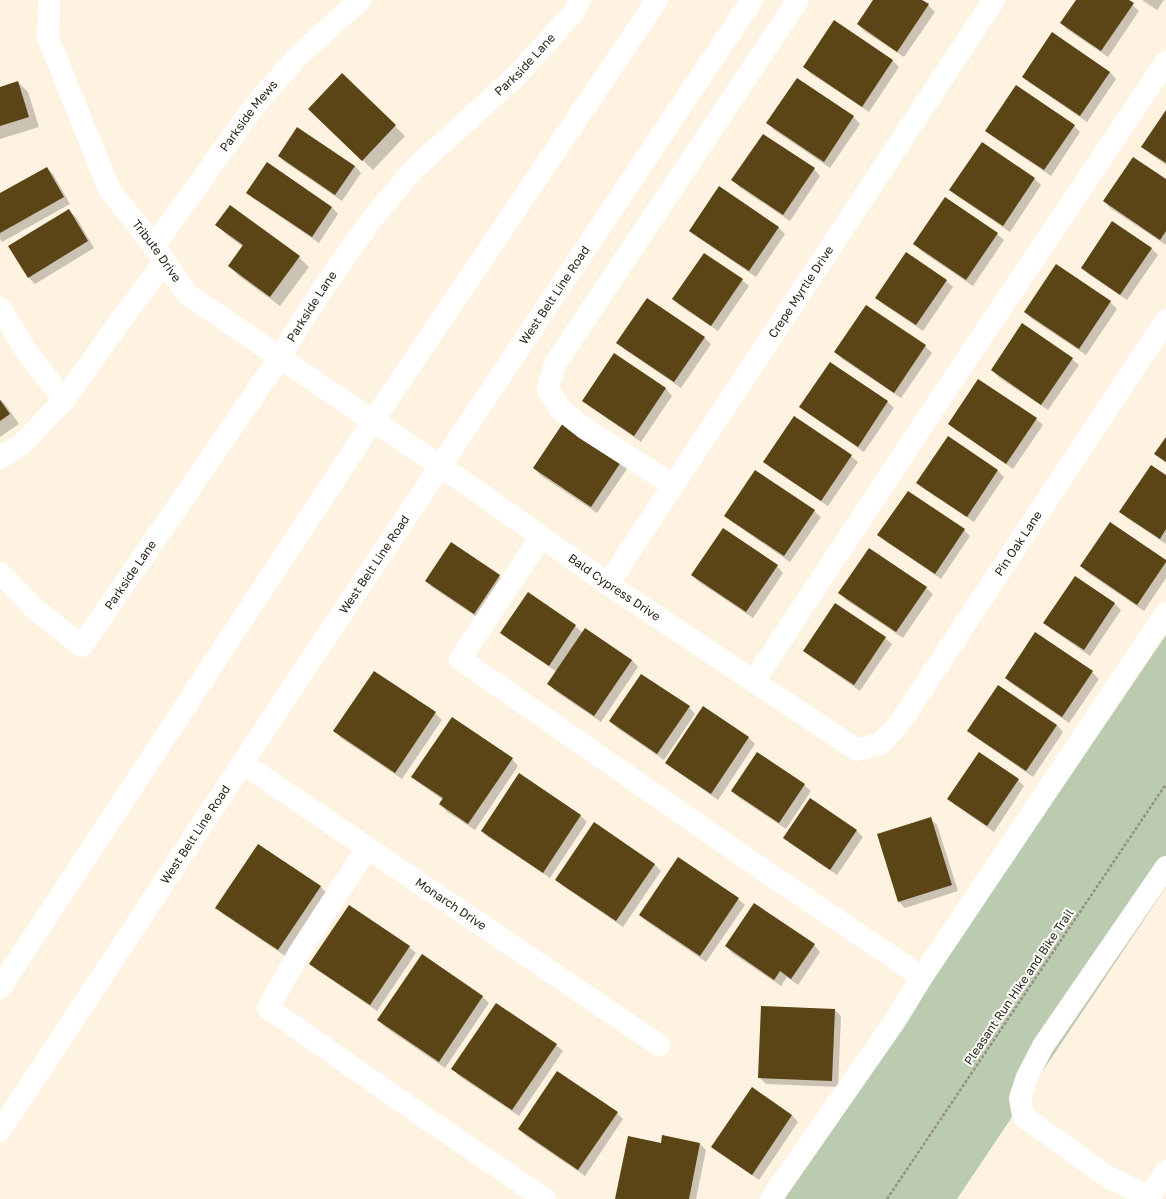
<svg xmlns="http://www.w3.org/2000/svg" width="1166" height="1199" viewBox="0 0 1166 1199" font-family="'Golos Text',sans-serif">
  <rect width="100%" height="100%" fill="#fdf3e0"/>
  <path fill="#bbcbaf" d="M1166 635V887L957 1199H783Z"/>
  <path fill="#0003" d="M874 0H921L928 5 935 12 904 57 864 31 858 24Z
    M1077 0H1127L1139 11 1108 57 1068 30 1061 23Z
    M1142 0H1164L1157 10Z
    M834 22 893 61 899 67 869 112 810 73 804 66Z
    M1052 34 1110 72 1116 79 1087 122 1030 83 1023 77Z
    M342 75 405 136 373 170 309 109Z
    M797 79 854 117 860 124 830 168 774 130 768 123Z
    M18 82 28 92 39 127 0 139V88Z
    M1166 112V165L1149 153 1143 147Z
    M1074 126 1080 132 1051 176 993 137 987 131Z
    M982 143 1035 179 1041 185 1010 232 957 196 951 190Z
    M279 156 355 166 361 173 342 201 285 162Z
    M47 168 53 174 70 204 2 242 0 239V194Z
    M814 169 820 176 790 221 739 187 733 180Z
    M1166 181V245L1110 208 1104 201Z
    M248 193 332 207 338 214 319 243 254 199Z
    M69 211 76 217 94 248 35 284 29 278Z
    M217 225 299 257 309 267 280 306 239 276 229 266 243 247 227 235Z
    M778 227 785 234 756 277 697 237 690 231Z
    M997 234 1004 240 973 286 921 251 915 244Z
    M1151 248 1158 255 1127 300 1088 274 1082 268Z
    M1057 266 1110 302 1117 309 1086 355 1032 319 1025 312Z
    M742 280 749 286 718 331 680 306 673 299Z
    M946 281 953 287 923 331 883 304 876 297Z
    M704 337 711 344 681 388 624 349 618 343Z
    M925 346 932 353 901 398 842 359 836 352Z
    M614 354 666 389 672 396 641 442 590 407 583 400Z
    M1072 359 1079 365 1048 410 998 377 992 370Z
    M830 363 888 402 894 408 864 452 807 413 800 407Z
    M0 399 5 404 19 424 0 437Z
    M1036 419 1043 425 1013 469 956 430 949 424Z
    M948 437 998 471 1004 477 974 522 924 489 918 483Z
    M1166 439V463L1156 454Z
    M851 456 858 462 828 506 771 468 765 461Z
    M621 463 627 469 597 513 540 475 534 468Z
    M1166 476V544L1127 518 1121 512Z
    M814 511 821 517 790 562 732 522 725 516Z
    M964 530 970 536 941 579 885 541 879 535Z
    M1166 561V578L1144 611 1088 573 1081 566Z
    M777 566 783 573 753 618 699 582 692 575Z
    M499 576 506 582 481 620 432 587 426 581Z
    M1075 577 1115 604 1121 610 1090 656 1051 629 1045 623Z
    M926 588 933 594 903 638 846 600 840 593Z
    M575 626 583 633 632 660 638 667 601 722 555 691 549 684 557 672 508 639 501 633Z
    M1036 634 1092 672 1099 679 1069 723 1012 684 1006 678Z
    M885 638 892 644 860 691 811 657 804 651Z
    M375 672 435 713 442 720 402 779 341 738 335 731Z
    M689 707 695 714 664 760 617 728 610 721Z
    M704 708 749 738 755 744 718 800 673 769 666 763Z
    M1057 725 1063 732 1033 777 975 737 968 731Z
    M512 759 518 766 475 830 446 811 440 804 443 800 419 783 413 777Z
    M520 775 581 816 587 822 550 878 488 837 482 831Z
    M1018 780 1024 786 994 832 955 805 949 799Z
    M804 785 811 791 786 829 738 797 732 791Z
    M810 799 857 831 863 837 837 875 791 844 784 838Z
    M930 818 937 825 958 891 905 908 899 902Z
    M259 845 321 887 327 894 285 956 223 914 217 908Z
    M654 864 661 871 623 927 563 886 557 880Z
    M738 899 745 905 706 962 646 921 640 915Z
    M814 945 820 952 798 985 787 977 781 986 732 953 726 946Z
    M409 947 416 953 377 1011 317 970 311 964Z
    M422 956 483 997 489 1003 445 1068 385 1027 378 1020Z
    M496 1004 556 1045 563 1051 519 1116 459 1076 453 1069Z
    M835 1010 841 1016 838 1087 766 1084 759 1077Z
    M617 1113 623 1119 585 1176 526 1136 519 1129Z
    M792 1115 798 1122 759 1180 719 1153 712 1147Z
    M661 1144H700L706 1150 696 1199H616Z"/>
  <path fill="#5b4415" d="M873 0H922L929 4 897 52 857 24Z
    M1076 0H1129L1134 3 1101 51 1060 23Z
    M834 20 893 60 862 107 803 67Z
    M1052 32 1110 72 1080 116 1022 77Z
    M342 73 396 125 362 161 308 109Z
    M797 78 854 116 824 162 766 123Z
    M18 81 29 117 0 126V87Z
    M1016 85 1075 125 1044 170 985 131Z
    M1166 110V163L1141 147Z
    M297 127 355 166 335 195 278 156Z
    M763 134 815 168 783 215 731 180Z
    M982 142 1035 178 1003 226 949 190Z
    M1133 157 1166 179V231L1160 240 1103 201Z
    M267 162 332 207 312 237 246 193Z
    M47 167 64 197 0 233V193Z
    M719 186 779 227 749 271 689 231Z
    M945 197 998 233 966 280 913 244Z
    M230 205 300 256 270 297 228 266 243 245 215 225Z
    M69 209 88 241 28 278 8 246Z
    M1112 221 1152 248 1120 295 1081 268Z
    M906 252 947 280 916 325 875 298Z
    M704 253 743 279 711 326 672 299Z
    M1056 264 1111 301 1079 349 1024 312Z
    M647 298 705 337 674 382 616 343Z
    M866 305 926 345 894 393 834 352Z
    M1022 323 1073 358 1041 405 991 370Z
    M614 353 666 388 634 436 582 401Z
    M830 362 888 401 858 447 799 407Z
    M978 379 1037 418 1006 464 948 424Z
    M0 400 10 414 0 421Z
    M794 416 852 455 821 501 763 462Z
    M563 423 621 462 591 507 533 468Z
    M948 436 998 470 967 517 916 483Z
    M1166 437V462L1154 454Z
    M1151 465 1166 475V529L1160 539 1119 512Z
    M755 470 815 510 784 556 724 516Z
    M908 491 965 529 935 574 877 535Z
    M1110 522 1166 560V562L1137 605 1080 566Z
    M723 528 778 565 746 612 691 575Z
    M451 542 500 575 474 614 425 581Z
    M869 548 927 587 896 632 838 593Z
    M1075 576 1115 603 1084 650 1043 623Z
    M528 592 576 625 549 666 500 633Z
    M835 603 886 637 854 685 803 651Z
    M585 628 632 660 594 716 547 684Z
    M1035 632 1093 671 1062 717 1005 678Z
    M374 671 436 712 395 773 333 731Z
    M641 674 690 706 657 754 609 721Z
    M998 685 1057 725 1026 771 967 731Z
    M703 706 749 737 711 794 665 763Z
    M452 717 513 758 468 824 439 804 443 798 411 777Z
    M757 752 805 784 779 823 731 791Z
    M979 752 1019 779 987 826 947 799Z
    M519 773 581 815 543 873 481 831Z
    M810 798 857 830 830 870 783 838Z
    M931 817 952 885 898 902 877 834Z
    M594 822 655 864 616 921 555 880Z
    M258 844 321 886 278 950 215 908Z
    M678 857 739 898 700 956 639 915Z
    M754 903 815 944 791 979 780 971 774 980 725 946Z
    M349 905 410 946 370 1005 309 964Z
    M422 954 483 996 439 1062 377 1020Z
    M496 1003 557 1044 512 1110 451 1069Z
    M761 1006 835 1009 832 1081 758 1078Z
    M557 1071 618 1112 578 1170 518 1129Z
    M752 1087 792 1115 752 1175 711 1147Z
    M662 1135 700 1143 689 1199H615L628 1136 661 1143Z"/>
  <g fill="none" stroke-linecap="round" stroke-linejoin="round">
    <path stroke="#978f7f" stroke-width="2.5" stroke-dasharray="3 2" stroke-linecap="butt" d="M887 1199 1166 784"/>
    <g stroke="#fff" stroke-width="22">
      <path id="s1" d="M49 0 48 38 109 189 154 246 187 294 373 421 441 466 608 584 857 750 880 744 899 724 1166 320"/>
      <path id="s2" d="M154 246 256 104 299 55 360 0"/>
      <path d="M0 308 26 351 64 400"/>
      <path d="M0 458 22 444 64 400 121 320 165 261"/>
      <path d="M673 485 584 428 560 409 548 389 555 364 798 0"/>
      <path d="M541 537 460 659 753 863 922 977 1166 613"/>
      <path id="s3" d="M0 573 36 610 82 646 280 357 321 291 371 220 413 170 518 74 574 12 580 0"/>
      <path id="s4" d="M608 584 994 0"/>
      <path d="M754 681 946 390 1166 62"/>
      <path id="s5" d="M242 763 659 1045"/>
      <path d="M367 848 299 953 268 1008 408 1106 545 1199"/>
      <path d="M1149 1197 1108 1177 1023 1116 1020 1098 1027 1077 1043 1046 1166 867"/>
      <path d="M771 1199 895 1021 922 977"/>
      <path d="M1148 1199 1166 1171"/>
    </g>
    <g stroke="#fff" stroke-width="22">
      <path d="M0 988 373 421 657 0"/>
      <path id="s6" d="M0 1131 300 676 752 0"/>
    </g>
  </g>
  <g text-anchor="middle" stroke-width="4" stroke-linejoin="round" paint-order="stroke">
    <g font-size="12" fill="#2a2418" stroke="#fff">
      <text dy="4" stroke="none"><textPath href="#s3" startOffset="844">Parkside Lane</textPath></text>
      <text dy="4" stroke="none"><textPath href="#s2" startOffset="161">Parkside Mews</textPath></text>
      <text dy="4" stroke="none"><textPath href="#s1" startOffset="279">Tribute Drive</textPath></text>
      <text dy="4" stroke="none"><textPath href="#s4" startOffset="350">Crepe Myrtle Drive</textPath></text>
      <text dy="4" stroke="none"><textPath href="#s6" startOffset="1003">West Belt Line Road</textPath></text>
      <text dy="4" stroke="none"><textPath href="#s3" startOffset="520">Parkside Lane</textPath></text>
      <text dy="4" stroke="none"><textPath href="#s1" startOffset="1410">Pin Oak Lane</textPath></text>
      <text dy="4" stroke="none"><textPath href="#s6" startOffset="679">West Belt Line Road</textPath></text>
      <text dy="4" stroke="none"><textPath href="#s3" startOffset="196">Parkside Lane</textPath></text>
      <text dy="4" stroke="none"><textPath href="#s1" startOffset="850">Bald Cypress Drive</textPath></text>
      <text dy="4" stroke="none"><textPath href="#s6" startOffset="355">West Belt Line Road</textPath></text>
      <text dy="4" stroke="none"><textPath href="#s5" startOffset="252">Monarch Drive</textPath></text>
      <text transform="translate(1019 987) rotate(-56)" y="4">Pleasant Run Hike and Bike Trail</text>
    </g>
  </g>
</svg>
